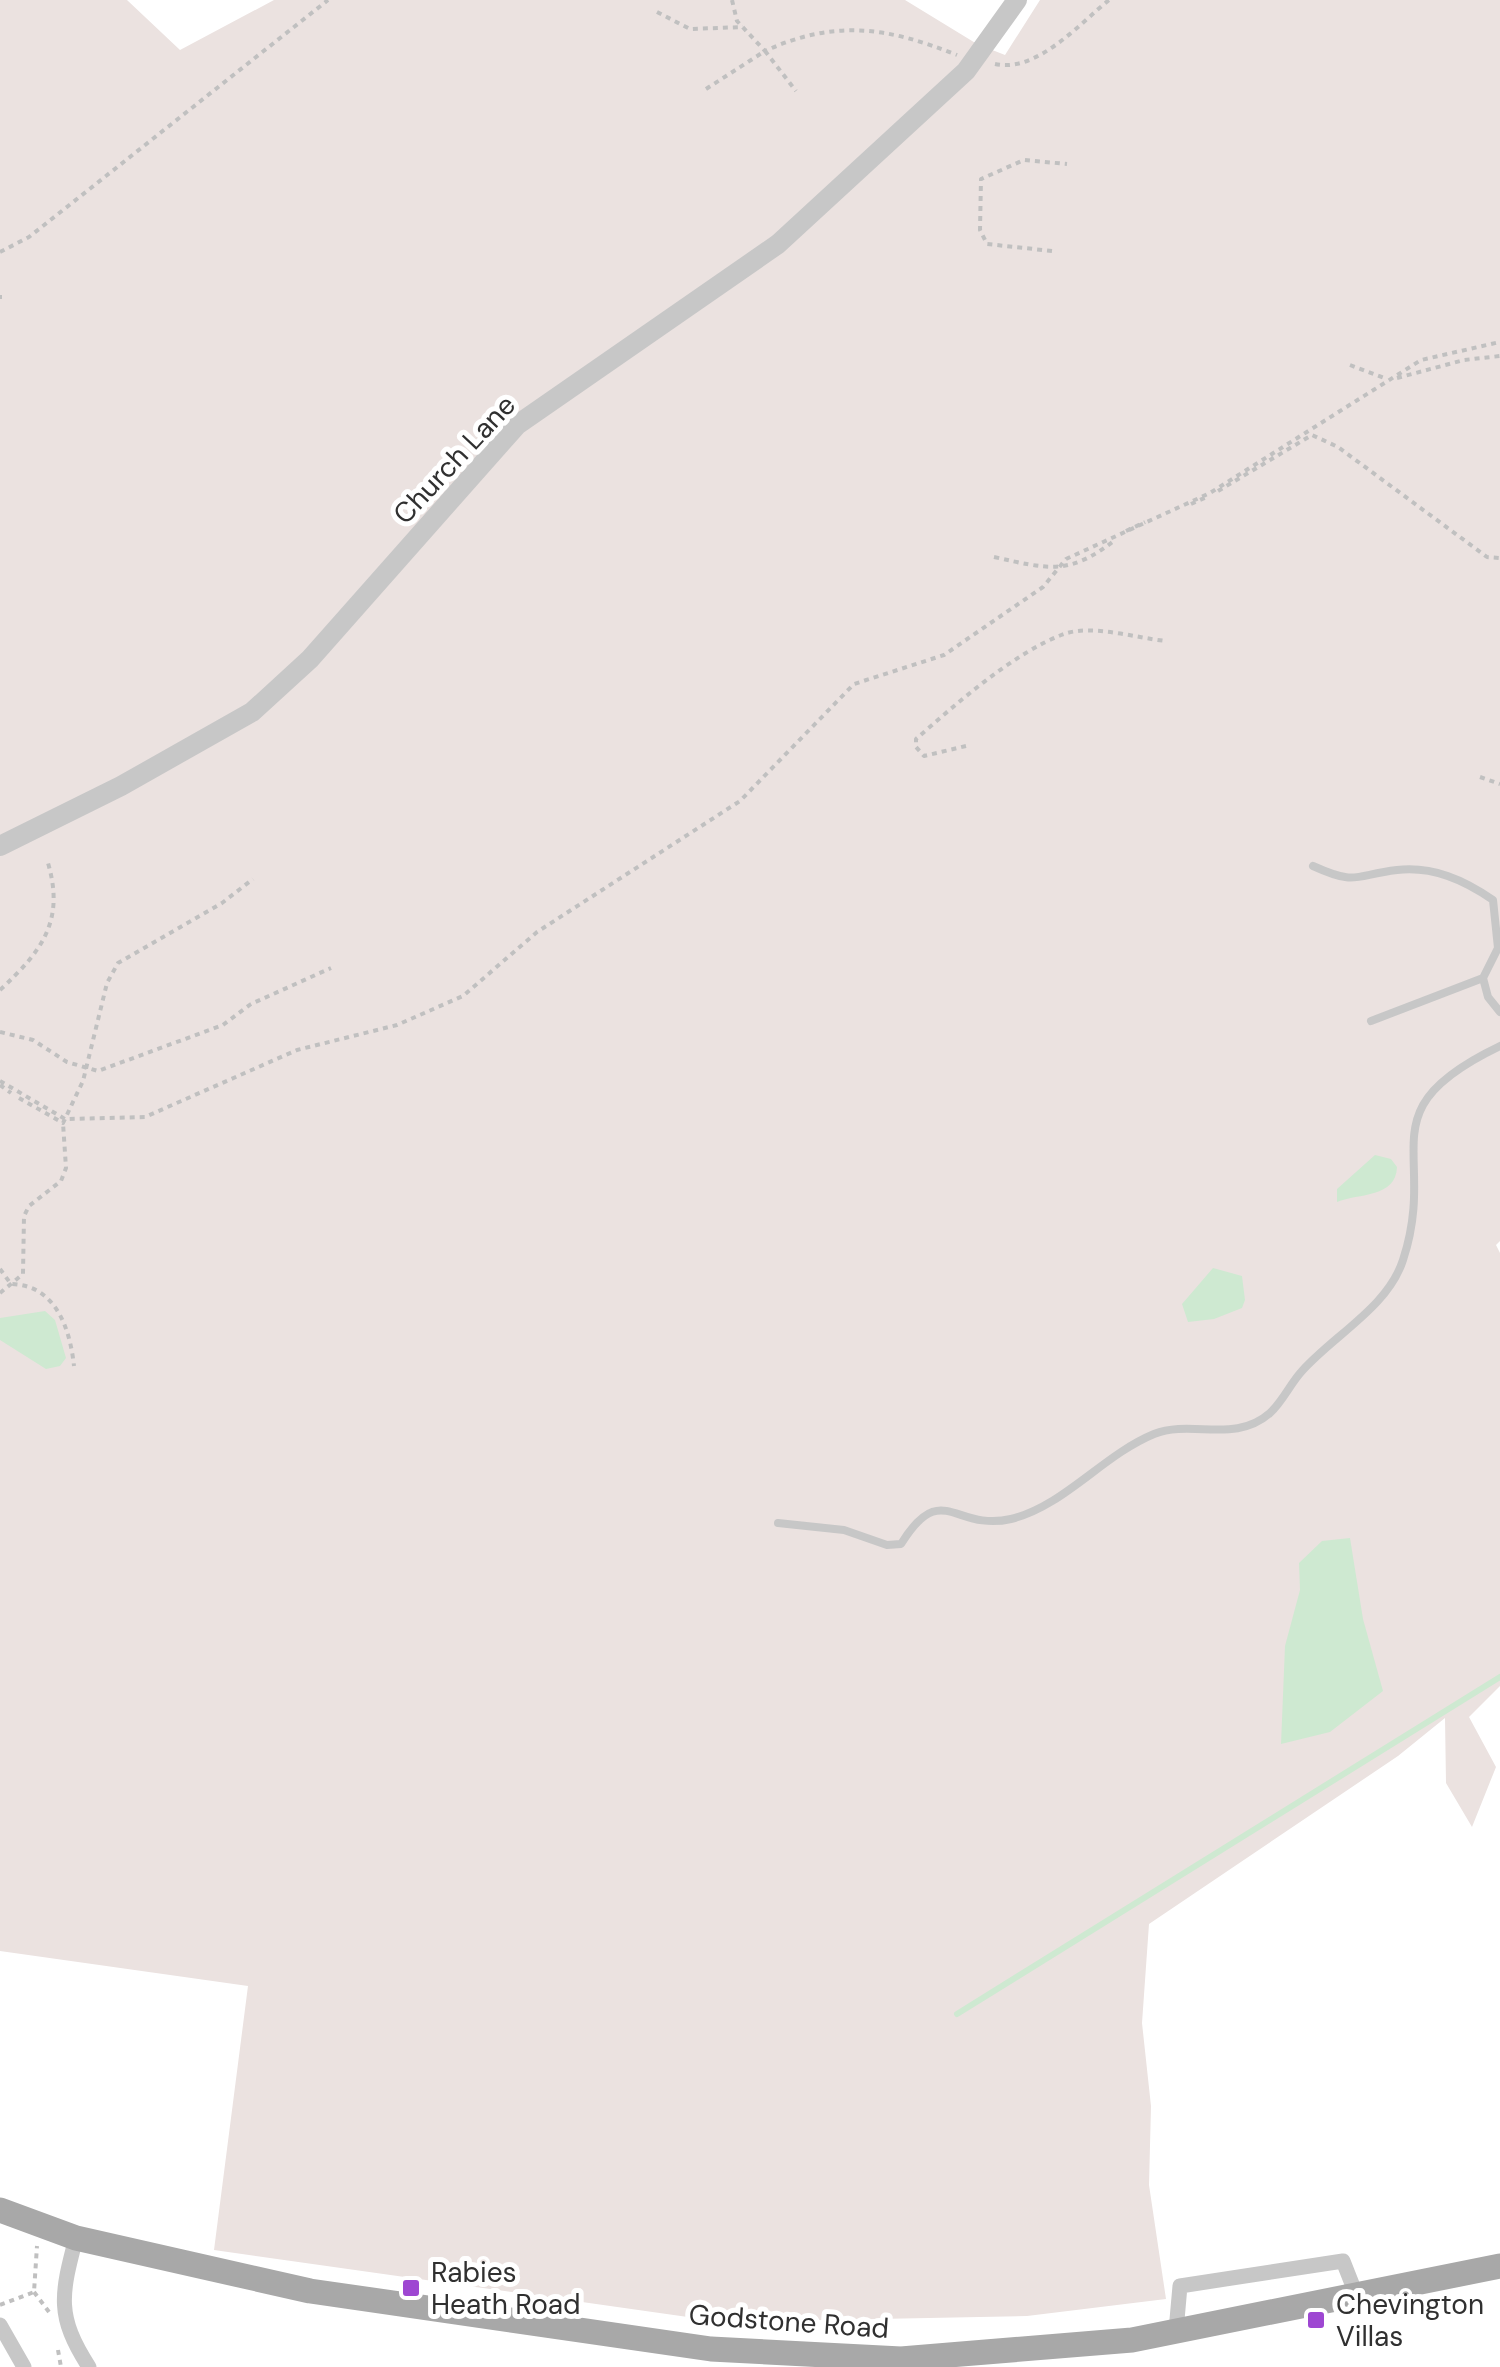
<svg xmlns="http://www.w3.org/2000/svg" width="1500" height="2367" viewBox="0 0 1500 2367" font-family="'DM Sans',sans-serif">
  <rect width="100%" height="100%" fill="#fff"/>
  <path fill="#ebe2e0" d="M0 0H127L180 50 274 0H905L977 44 1005 55 1040 0H1500V1241L1496 1245 1500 1253V1686L1469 1717 1496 1767 1472 1827 1446 1783 1445 1718 1398 1756 1149 1924 1142 2023 1151 2106 1149 2185 1166 2299 1027 2316 723 2322 214 2250 248 1986 0 1951Z"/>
  <path fill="#cee9d1" d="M1375 1155 1391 1159 1397 1167C1396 1198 1359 1193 1337 1202V1189Z
    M1213 1268 1242 1276 1245 1300 1242 1308 1214 1319 1188 1322 1182 1304Z
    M45 1311 55 1320 66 1358 60 1366 46 1369 0 1340V1318Z
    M1350 1538 1363 1619 1383 1691 1330 1732 1281 1744 1285 1646 1300 1590 1299 1563 1322 1541Z"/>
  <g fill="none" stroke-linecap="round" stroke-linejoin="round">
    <path stroke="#cee9d1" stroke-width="6" d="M957 2014 1500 1677"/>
    <path stroke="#c0c0c0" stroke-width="4" stroke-dasharray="5 5" stroke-linecap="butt" d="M732 0 737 21 765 51C835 19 887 27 957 55
      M657 12 690 29 743 27
      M995 64C1037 73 1079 24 1109 0
      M706 89 765 51 796 91
      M1052 251 987 244 980 230 981 179 1024 160 1067 164
      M0 252 29 237 328 0
      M0 297H2
      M1350 365 1387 379
      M1397 378 1464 360 1500 356
      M1218 491 1312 435 1338 447 1487 557 1500 558
      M1191 504 1209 496
      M1126 531 1145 522
      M994 557C1048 569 1069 576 1115 540
      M966 746 924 756 916 747V739C956 704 1013 653 1064 634 1092 624 1136 638 1166 641
      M1480 777 1500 784
      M0 990C42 951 65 921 48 863
      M0 1032 33 1040 67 1062 98 1071 223 1025 251 1004 331 968
      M0 1081 65 1119 145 1117 297 1050 397 1025 463 996 537 932 740 801 854 684 944 655 1043 587 1066 559 1210 493 1421 360 1500 342
      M0 1085 11 1093
      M19 1098 63 1123 83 1081 107 983 118 963 222 903 253 879
      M0 1269 11 1284C56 1285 70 1329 74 1366
      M0 1293 23 1274 24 1216 29 1206 61 1181 66 1168 63 1123
      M34 2292 49 2312
      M0 2305 34 2292 37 2246
      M58 2350 61 2367"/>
    <path stroke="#c7c7c7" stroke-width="8" d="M1313 866C1357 886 1354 875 1397 870 1433 866 1464 880 1493 900L1498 948 1483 978 1371 1021
      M1483 978 1488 997 1500 1012
      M778 1523 844 1530 887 1545 901 1544C942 1478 954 1532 1011 1519 1064 1506 1103 1455 1154 1434 1192 1419 1235 1444 1270 1413 1283 1401 1290 1384 1302 1371 1334 1335 1388 1307 1403 1260 1439 1151 1364 1111 1500 1046"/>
    <path stroke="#c7c7c7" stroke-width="15" d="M76 2238C61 2295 56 2316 89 2367
      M0 2325 24 2367
      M1176 2331 1180 2286 1343 2261 1356 2294"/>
    <path stroke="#c7c7c7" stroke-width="20" d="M0 846 121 786 252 712 310 659 517 425 778 244 966 71 1017 0"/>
    <path stroke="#a8a8a8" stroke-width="25" d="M0 2210 76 2238 310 2291 711 2349 901 2359 1132 2340 1500 2266"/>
  </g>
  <g fill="#9e47d2" stroke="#fff" stroke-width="4">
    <rect x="401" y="2278" width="20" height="20" rx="5"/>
    <rect x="1306" y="2310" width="20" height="20" rx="5"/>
  </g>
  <g text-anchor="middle" stroke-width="10" stroke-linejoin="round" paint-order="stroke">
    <g font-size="28" fill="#303030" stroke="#fff">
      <text transform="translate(454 459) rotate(-47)" y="10">Church Lane</text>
      <text transform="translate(789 2321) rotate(4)" y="10">Godstone Road</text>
    </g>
    <g font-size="28" fill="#303030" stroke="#fff" text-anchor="start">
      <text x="431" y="2282">Rabies<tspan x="431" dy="32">Heath Road</tspan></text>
      <text x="1336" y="2314">Chevington<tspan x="1336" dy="32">Villas</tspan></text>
    </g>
  </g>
</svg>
